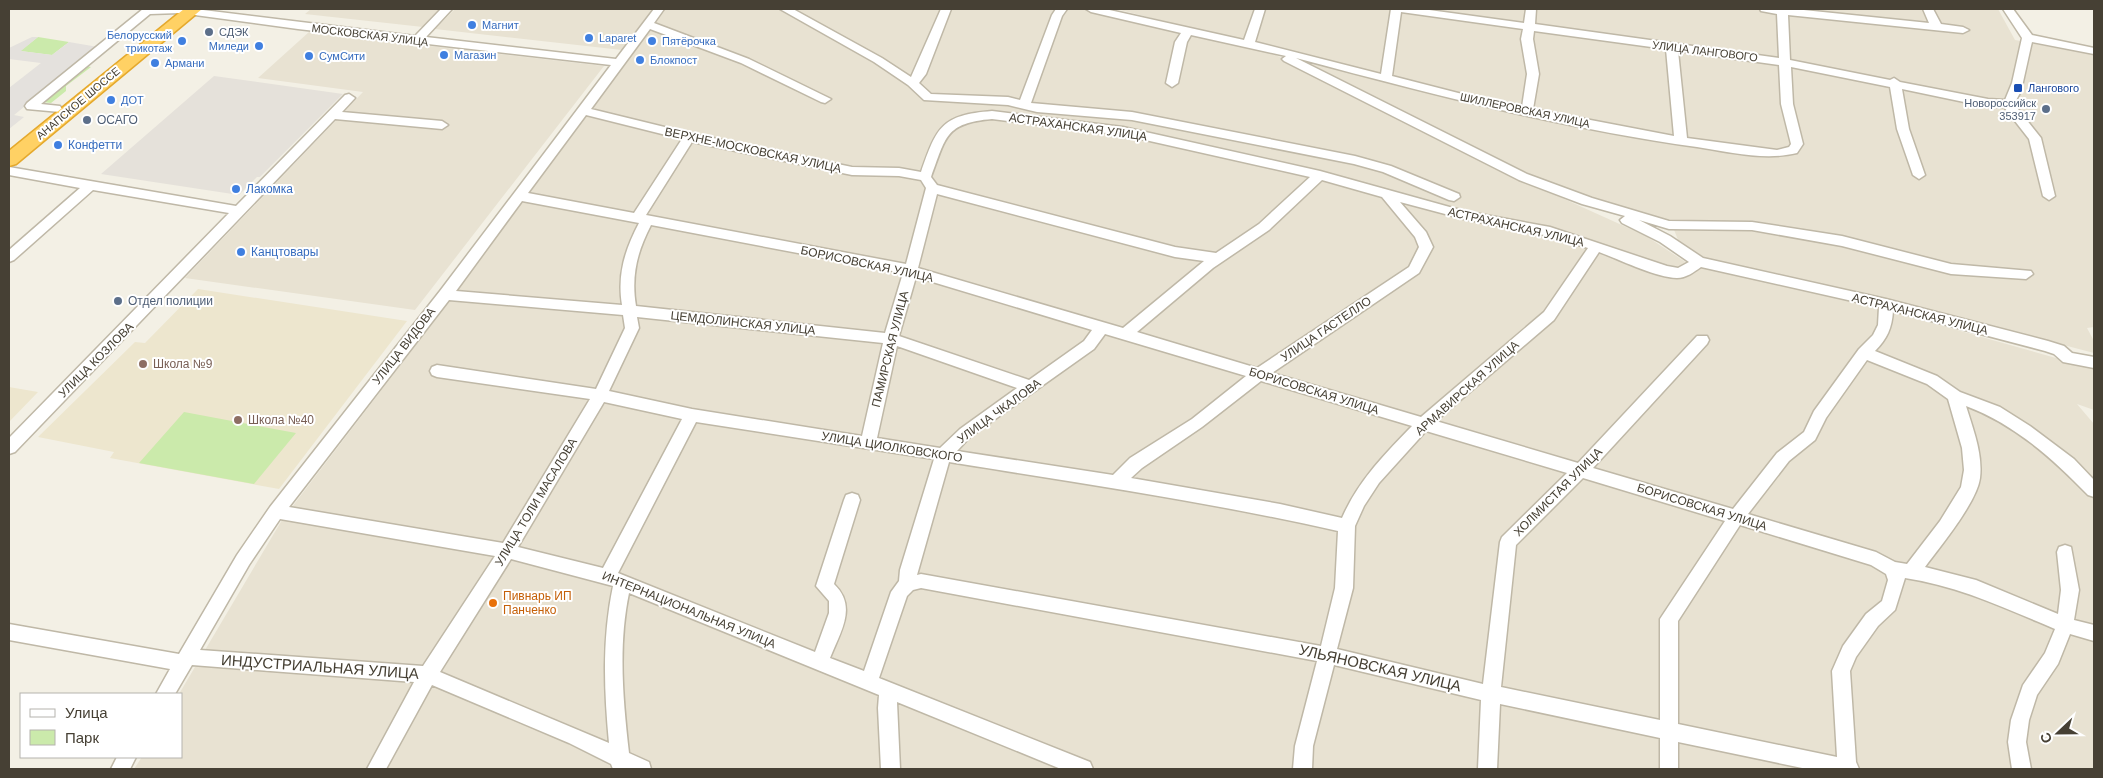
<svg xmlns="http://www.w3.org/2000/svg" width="2103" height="778" viewBox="0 0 2103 778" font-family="Arial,sans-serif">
  <rect width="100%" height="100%" fill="#f3f0e5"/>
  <path fill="#e8e2d2" d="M311 9H441L423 27 305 14Z
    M455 9H653L622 50 435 29Z
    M664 9H1083L1272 53 1518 178 1646 236 1687 263 1872 306 2063 360 2094 365V410L2077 404 2094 424V769H134L142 757H181V694H179L282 520 442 311Z
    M1116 9H1998L2015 40 2094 55V327L2087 328 2094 341V353L1891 300 1702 259 1680 245 1671 222 1613 207 1526 175 1287 56 1243 41Z
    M309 32 604 66 415 310 185 278 363 92 258 78Z"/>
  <path fill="#e5e1da" d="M214 76 343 94 260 177H257L239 195 101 174Z"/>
  <path fill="#ede6ce" d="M198 289 407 321 279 489 110 458 114 452 38 437 135 342 145 343Z
    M9 387 38 392 9 422Z"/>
  <path fill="#cbeaab" d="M38 37 69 42 52 55 20 51Z
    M87 66 91 67 66 86V91L51 103 42 102Z
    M184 412 296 433 254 484 139 463Z"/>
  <path fill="#e4e1dd" d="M32 37H38L21 51 52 55 69 42 98 47 14 115 24 117 9 129V88L41 63 9 59V48Z"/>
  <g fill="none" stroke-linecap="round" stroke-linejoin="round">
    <g stroke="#bfb8a7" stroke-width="3">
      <path id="minor" d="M143 9H195L415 36 441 9H452L426 37 616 59 654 9H664L654 23 749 59 831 99 825 103 821 102 741 63 650 29 591 109 689 133 852 167 899 168 921 172C937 127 941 115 992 111L1123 127 1320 171 1464 211 1550 227 1667 266 1678 268 1689 262 1660 242 1622 223 1620 220 1625 216 1582 204 1519 180 1284 61 1282 59 1286 56 1191 35 1187 42 1178 83 1172 87 1166 83 1175 42 1181 33 1091 12 1086 9H1105L1244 40 1255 9H1265L1255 42 1381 74 1391 9H1422L1524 23 1526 9H1536L1535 24 1779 58 1777 14 1761 11 1760 9H1794L1929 23 1923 9H1933L1941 24 1963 27 1969 30 1963 33 1788 15 1790 60 1890 80 1894 78 1900 82 1988 99 2005 100 2012 83 2022 38 2003 9H2013L2032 35 2094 48V54L2032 42 2031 46 2021 91 2014 104 2041 138 2055 196 2049 200 2043 196 2029 139 2004 107H1988L1902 89 1909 129 1925 175 1919 179 1913 175 1897 129 1890 87 1791 67 1793 104 1803 144 1797 153C1765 161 1730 152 1697 147 1561 128 1427 93 1296 58L1527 174 1592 198 1669 221 1752 222 1842 236 1951 264 2031 271 2033 274 2026 279 1951 274 1842 246 1752 230 1669 229 1639 220 1670 236 1703 258 1886 299 2048 341 2064 346 2072 353 2094 357V368L2063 362 2054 354 2045 351 1893 311C1892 328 1887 339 1875 351L1937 376 1960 392 2000 407 2030 426 2074 459 2094 480V497L2088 495C2052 458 2014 424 1966 406 1973 429 1983 454 1980 478 1977 502 1940 547 1925 567L1976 580 2058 614 2061 590 2057 552 2059 547 2065 545 2071 547 2079 590 2074 620 2094 625V641L2070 634 2058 664 2037 695 2029 720 2026 742 2031 769H2012L2008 742 2011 720 2023 685 2045 653 2055 629C2005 608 1958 586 1905 578L1895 610 1878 626 1856 657 1850 671 1856 762 1859 769H1807L1678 742V769H1660V738L1500 704 1497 769H1478L1481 700 1334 665 1313 746 1312 769H1293L1295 746 1317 661 921 588 913 590 907 596 879 678 1090 762 1093 769H1061L897 702 900 769H881L878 708 879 695 629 593C618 646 623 700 629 753L649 762 651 769H613L611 764 569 743 432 685 386 769H367L414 682 192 665 175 694H156L170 669 9 640V624L179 654 237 555 270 507 440 291 611 65 298 29 180 13 150 14 41 104 60 106 62 109 60 112 27 109 25 106 27 103ZM1401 12 1523 29 1521 39 1527 74 1522 107 1466 95 1392 76ZM1534 31 1666 49 1674 136 1533 109 1539 74 1533 39ZM1678 51 1779 65 1781 104 1791 144 1789 147 1777 150 1687 138ZM586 115 682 139 634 213 528 193ZM992 119 1123 135 1310 177 1259 224 1216 253 1175 247 937 185 931 177C946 137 945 123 992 119ZM692 142 852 175 899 176 921 180 926 188 906 264 646 215ZM1322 180 1382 197 1415 237 1419 247 1409 267 1257 368 1137 332 1213 268 1269 230ZM937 194 1175 257 1204 261 1123 328 918 268ZM522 201 639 223C625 250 617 274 622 305L456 291ZM1400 202 1464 219 1549 236 1588 248 1544 312 1421 417 1272 373 1419 273 1433 247 1426 232ZM651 225 903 273 885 333 636 306C631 276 637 252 651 225ZM1599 252C1621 260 1654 277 1677 278 1686 278 1694 272 1701 267L1879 307 1878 325 1873 335 1859 349 1814 411 1804 432 1777 453 1733 509 1593 468 1707 344 1709 340 1707 336H1697L1578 463 1436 421 1554 320ZM916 277 1092 330 1084 341 1029 380 899 336ZM449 300 623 315 625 328 596 389 437 365 432 367 430 371 432 375 437 377 590 399 503 543 289 507ZM637 317 883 343 862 436 692 409 609 391 639 328ZM1105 334 1246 376 1192 419 1130 458 1113 475 957 451 970 437 1094 349ZM897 346 1017 388 960 429 940 448 877 438ZM1867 360 1927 384 1948 399 1962 448 1964 470 1961 487 1940 521 1907 564 1895 562 1876 552 1748 514 1789 461 1815 440 1826 418ZM1261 381 1412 426C1384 455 1358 481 1342 518L1280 504 1131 478 1142 468 1202 427ZM604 402 682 419 603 568 518 547ZM696 422 934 459 900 570 899 581 891 592 864 671 830 658C840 632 858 607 834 584L860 500 858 495 852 493 846 495 844 500 816 586 829 601V613L815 652 618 573ZM1426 431 1567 473 1502 537 1500 542 1483 684 1337 649 1353 588 1355 526 1364 506 1379 483ZM949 462C1079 483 1210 502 1338 531L1335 588 1321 646 921 574 917 575ZM1583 478 1725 521 1660 619V720L1501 687 1516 545ZM280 519 495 556 423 666 200 650 249 565ZM1740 525 1871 565 1886 574 1888 580 1882 601 1866 614 1843 646 1832 671 1837 757 1678 724V621ZM511 559 613 586C602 639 604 690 609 743L440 672Z
        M780 9H793L882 58 911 77 941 9H951L926 74 919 83 931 94 1008 97 1020 100 1052 15 1056 9H1067L1062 16 1031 103 1132 112 1355 156 1391 166 1459 194 1460 197 1454 201 1449 200 1383 172 1354 164 1132 120 1037 112 1008 105 924 100 908 85 874 62Z
        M349 94 355 98 342 112 442 121 448 125 442 129 335 119 15 452 9 454V438L229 213 93 190 14 260 9 262V250L80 188 9 175V167L236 206 345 95Z
        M117 757H136L130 769H111Z"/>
    </g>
    <g stroke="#e5a92d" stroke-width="3">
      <path id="highway" d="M184 9H202L16 164 9 166V151Z"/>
    </g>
    <use href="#minor" fill="#fff" fill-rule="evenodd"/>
    <use href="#highway" fill="#ffd164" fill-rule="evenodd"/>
  </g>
  <g fill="#3f7fe0" stroke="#fff" stroke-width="2">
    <circle cx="472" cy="25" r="5"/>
    <circle cx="589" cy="38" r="5"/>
    <circle cx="182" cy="41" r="5"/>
    <circle cx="652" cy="41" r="5"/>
    <circle cx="259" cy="46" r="5"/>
    <circle cx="444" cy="55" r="5"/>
    <circle cx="309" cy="56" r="5"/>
    <circle cx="640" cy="60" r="5"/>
    <circle cx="155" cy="63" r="5"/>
    <circle cx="111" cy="100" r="5"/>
    <circle cx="58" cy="145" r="5"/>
    <circle cx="236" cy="189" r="5"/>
    <circle cx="241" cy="252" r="5"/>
  </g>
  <g fill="#5c6f8a" stroke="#fff" stroke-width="2">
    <circle cx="209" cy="32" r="5"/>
    <circle cx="2046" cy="109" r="5"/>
    <circle cx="87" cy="120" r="5"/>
    <circle cx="118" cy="301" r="5"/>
  </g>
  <rect fill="#1a4fb4" stroke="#fff" stroke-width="2" x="2013" y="83" width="10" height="10" rx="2.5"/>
  <g fill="#8d6e63" stroke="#fff" stroke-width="2">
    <circle cx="143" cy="364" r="5"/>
    <circle cx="238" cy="420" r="5"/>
  </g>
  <circle fill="#e8710a" stroke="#fff" stroke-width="2" cx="493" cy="603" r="5"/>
  <g text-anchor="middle" stroke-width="4" stroke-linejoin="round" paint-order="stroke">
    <g font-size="11" fill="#366cbe" stroke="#fff" text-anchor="start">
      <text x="482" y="29">Магнит</text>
      <text x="172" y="39" text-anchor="end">Белорусский<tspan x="172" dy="13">трикотаж</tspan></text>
      <text x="599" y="42">Laparet</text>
      <text x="662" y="45">Пятёрочка</text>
      <text x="249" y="50" text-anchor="end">Миледи</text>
      <text x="454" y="59">Магазин</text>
      <text x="319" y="60">СумСити</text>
      <text x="650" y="64">Блокпост</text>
      <text x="165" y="67">Армани</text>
      <text x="121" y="104">ДОТ</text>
    </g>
    <g font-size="11" fill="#4e5e75" stroke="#fff" text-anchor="start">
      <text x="219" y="36">СДЭК</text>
      <text x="2036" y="107" text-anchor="end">Новороссийск<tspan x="2036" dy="13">353917</tspan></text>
    </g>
    <g font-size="11" fill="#464034" stroke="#fff">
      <text transform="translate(370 35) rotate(7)" y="4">МОСКОВСКАЯ УЛИЦА</text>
      <text transform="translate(1705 51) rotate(7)" y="4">УЛИЦА ЛАНГОВОГО</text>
      <text transform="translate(78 103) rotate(-40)" y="4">АНАПСКОЕ ШОССЕ</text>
      <text transform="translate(1525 110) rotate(12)" y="4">ШИЛЛЕРОВСКАЯ УЛИЦА</text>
    </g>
    <g font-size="11" fill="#164399" stroke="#fff" text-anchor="start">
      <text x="2028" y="92">Лангового</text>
    </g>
    <g font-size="12" fill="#4e5e75" stroke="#fff" text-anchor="start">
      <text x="97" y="124">ОСАГО</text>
      <text x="128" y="305">Отдел полиции</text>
    </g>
    <g font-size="12" fill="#464034" stroke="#fff">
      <text transform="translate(1078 127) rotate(8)" y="4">АСТРАХАНСКАЯ УЛИЦА</text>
      <text transform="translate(753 150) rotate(12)" y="4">ВЕРХНЕ-МОСКОВСКАЯ УЛИЦА</text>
      <text transform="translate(1516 227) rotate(13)" y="4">АСТРАХАНСКАЯ УЛИЦА</text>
      <text transform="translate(867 264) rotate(12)" y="4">БОРИСОВСКАЯ УЛИЦА</text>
      <text transform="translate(1920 314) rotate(14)" y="4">АСТРАХАНСКАЯ УЛИЦА</text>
      <text transform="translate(743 323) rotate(6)" y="4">ЦЕМДОЛИНСКАЯ УЛИЦА</text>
      <text transform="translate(1326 329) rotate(-34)" y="4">УЛИЦА ГАСТЕЛЛО</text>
      <text transform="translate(404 346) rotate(-52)" y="4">УЛИЦА ВИДОВА</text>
      <text transform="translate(890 349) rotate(-76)" y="4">ПАМИРСКАЯ УЛИЦА</text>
      <text transform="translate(96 360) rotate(-45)" y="4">УЛИЦА КОЗЛОВА</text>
      <text transform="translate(1467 388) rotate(-42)" y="4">АРМАВИРСКАЯ УЛИЦА</text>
      <text transform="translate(1314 391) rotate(17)" y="4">БОРИСОВСКАЯ УЛИЦА</text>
      <text transform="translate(999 411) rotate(-36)" y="4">УЛИЦА ЧКАЛОВА</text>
      <text transform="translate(892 447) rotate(9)" y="4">УЛИЦА ЦИОЛКОВСКОГО</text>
      <text transform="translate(1558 492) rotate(-45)" y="4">ХОЛМИСТАЯ УЛИЦА</text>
      <text transform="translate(536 502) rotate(-59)" y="4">УЛИЦА ТОЛИ МАСАЛОВА</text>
      <text transform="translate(1702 507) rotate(17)" y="4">БОРИСОВСКАЯ УЛИЦА</text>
      <text transform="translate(689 610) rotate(22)" y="4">ИНТЕРНАЦИОНАЛЬНАЯ УЛИЦА</text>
    </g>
    <g font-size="12" fill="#366cbe" stroke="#fff" text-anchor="start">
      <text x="68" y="149">Конфетти</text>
      <text x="246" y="193">Лакомка</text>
      <text x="251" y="256">Канцтовары</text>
    </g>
    <g font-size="12" fill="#785e54" stroke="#fff" text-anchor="start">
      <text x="153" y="368">Школа №9</text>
      <text x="248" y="424">Школа №40</text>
    </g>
    <g font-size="12" fill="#c56008" stroke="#fff" text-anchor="start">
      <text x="503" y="600">Пивнарь ИП<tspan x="503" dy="14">Панченко</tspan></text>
    </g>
    <g font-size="15" fill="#464034" stroke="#fff">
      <text transform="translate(320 667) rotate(4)" y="5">ИНДУСТРИАЛЬНАЯ УЛИЦА</text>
      <text transform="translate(1380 668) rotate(13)" y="5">УЛЬЯНОВСКАЯ УЛИЦА</text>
    </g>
  </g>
  <rect width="2103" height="778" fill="none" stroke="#464034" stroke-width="20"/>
  <rect x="20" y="693" width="162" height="65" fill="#ffffff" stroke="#b5b3ae"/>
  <rect x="30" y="709" width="25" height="8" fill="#ffffff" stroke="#b5b3ae"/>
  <text x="65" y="718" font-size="15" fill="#464034">Улица</text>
  <rect x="30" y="730" width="25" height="15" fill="#cbeaab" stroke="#b5b3ae"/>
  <text x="65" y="743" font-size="15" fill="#464034">Парк</text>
  <g transform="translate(2058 733) rotate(248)" stroke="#ffffff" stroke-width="4" paint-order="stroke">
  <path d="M0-4L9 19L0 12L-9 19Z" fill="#464034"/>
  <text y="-8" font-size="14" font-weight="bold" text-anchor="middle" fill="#464034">С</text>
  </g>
</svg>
